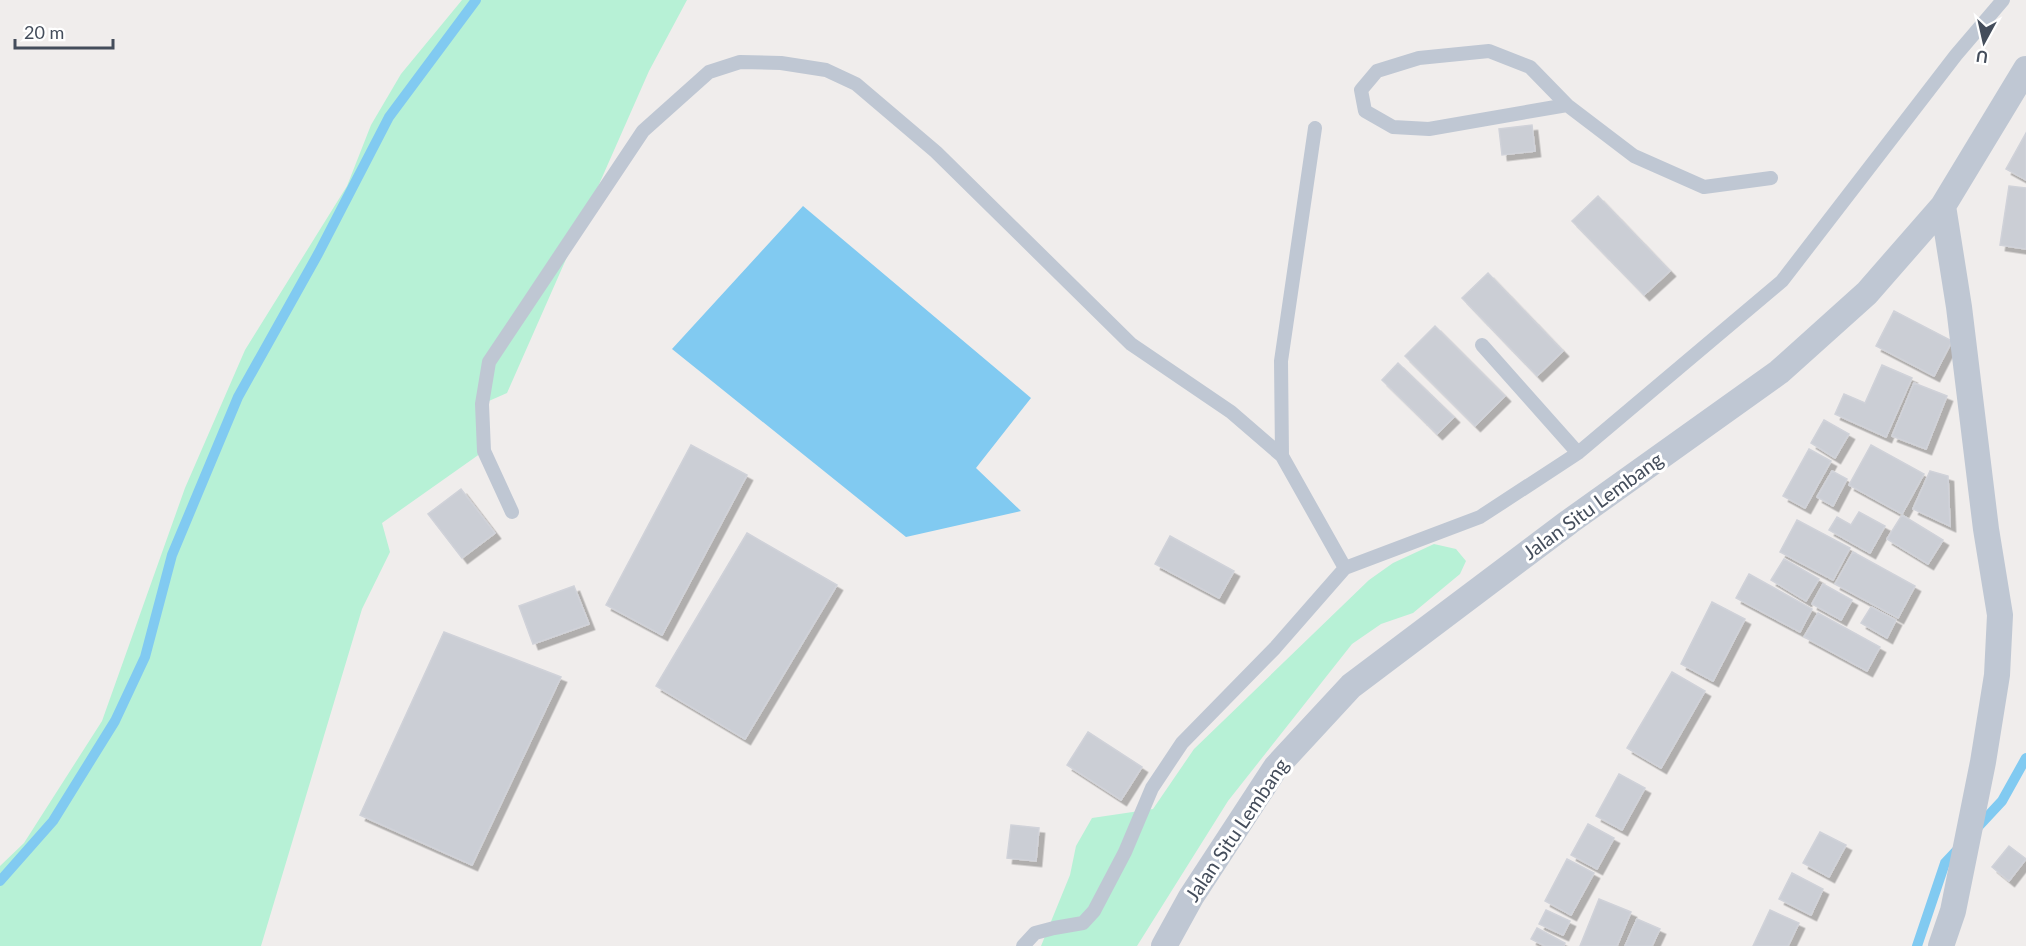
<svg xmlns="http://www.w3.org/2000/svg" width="2026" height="946" viewBox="0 0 2026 946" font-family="Lato,sans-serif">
  <defs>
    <filter id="shadow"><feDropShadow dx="5.5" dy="5.5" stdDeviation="0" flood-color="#0004"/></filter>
  </defs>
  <rect width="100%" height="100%" fill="#f0edec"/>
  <path fill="#b7f1d6" d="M462 0H687L649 71 507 393 482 404 484 451 382 523 390 552 362 609 261 946H0V866L24 843 102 721 185 488 245 350 347 186 371 125 401 74Z
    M1434 544 1456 549 1466 561 1460 574 1413 613 1381 624 1352 644 1228 801 1137 946H1041L1070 875 1076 846 1092 818 1153 809 1194 749 1369 580 1393 563Z"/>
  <path fill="#81caf1" d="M803 206 1031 398 976 468 1021 511 906 537 672 349Z"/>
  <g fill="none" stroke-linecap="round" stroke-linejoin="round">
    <path stroke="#81caf1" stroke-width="10" d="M1975 830 2002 801 2026 758
      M0 881 53 821 115 721 145 657 172 555 238 397 318 254 389 117 476 0
      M1917 946 1945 863 1961 846"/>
  </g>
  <path fill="#cbced5" stroke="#d0d2d9" stroke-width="1.5" filter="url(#shadow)" d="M1532 125 1535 151 1502 155 1499 129Z
    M2026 133V180L2006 169Z
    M2009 186 2026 188V249L2000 245Z
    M1598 196 1670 271 1644 295 1572 221Z
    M1488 273 1563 351 1537 376 1462 298Z
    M1894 311 1952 341 1934 376 1876 346Z
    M1435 326 1505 396 1475 426 1405 356Z
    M1398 363 1454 417 1437 434 1382 380Z
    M1882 365 1912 378 1886 437 1835 414 1844 394 1865 403Z
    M1914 383 1947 396 1926 449 1892 436Z
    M1824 420 1849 434 1835 458 1811 443Z
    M691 445 747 475 662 635 606 605Z
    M1871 445 1924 474 1902 514 1849 485Z
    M1809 449 1831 461 1805 508 1783 496Z
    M1832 471 1847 479 1833 506 1817 497Z
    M1930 471 1948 476 1950 526 1913 509Z
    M461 489 495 533 462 558 428 514Z
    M1859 512 1885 526 1870 553 1829 530 1837 517 1851 525Z
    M1902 515 1943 540 1928 564 1887 539Z
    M1797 520 1850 548 1833 580 1780 552Z
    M747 533 837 585 745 739 656 686Z
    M1170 536 1234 571 1219 598 1155 564Z
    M1853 552 1915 586 1898 618 1835 584Z
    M1784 559 1819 579 1806 601 1771 580Z
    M1749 574 1812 609 1800 632 1736 598Z
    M1823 584 1852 600 1841 620 1812 604Z
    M574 586 589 624 533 644 519 606Z
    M1712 602 1745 619 1713 681 1681 664Z
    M1871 607 1896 620 1887 638 1861 623Z
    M1818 613 1880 647 1867 671 1804 637Z
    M444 632 561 677 472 865 360 815Z
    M1672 672 1705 691 1661 768 1627 748Z
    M1088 732 1142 767 1121 800 1067 765Z
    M1619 774 1645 788 1622 830 1596 816Z
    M1588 824 1614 838 1597 869 1571 855Z
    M1011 825 1039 828 1036 861 1007 858Z
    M1820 832 1846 845 1829 877 1803 863Z
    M2009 846 2026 859 2009 881 1992 867Z
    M1567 859 1594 873 1571 915 1545 901Z
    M1792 873 1823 889 1811 915 1779 899Z
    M1599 899 1631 912 1617 946H1580Z
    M1546 910 1570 921 1563 935 1539 924Z
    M1770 910 1799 923 1788 946H1753Z
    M1637 919 1660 929 1652 946H1625Z
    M1537 928 1565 943 1564 946H1545L1531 939Z"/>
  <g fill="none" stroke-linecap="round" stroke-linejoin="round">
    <path stroke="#bfc7d3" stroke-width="14" d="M1567 105 1429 129 1393 127 1365 111 1361 90 1377 71 1419 58 1489 51 1530 67 1567 105 1634 156 1704 187 1771 178
      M1482 345 1578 453
      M1282 456 1281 361 1315 128
      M512 512 484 451 482 404 489 362 643 131 709 72 740 62 781 63 826 70 856 84 936 152 1131 344 1231 412 1282 456 1345 568 1480 517 1578 453 1782 281 1956 55 2003 0
      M1023 946 1035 933 1054 928 1083 923 1094 911 1125 852 1152 788 1182 743 1275 648 1345 568"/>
    <path stroke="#bfc7d3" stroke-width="26" d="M1164 946 1191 897 1276 767 1351 686 1569 522 1779 372 1867 293 1943 206 2026 69
      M1941 946 1953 911 1983 762 1997 675 2000 615 1986 529 1959 307 1943 206"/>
  </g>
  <g text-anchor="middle" stroke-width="6" stroke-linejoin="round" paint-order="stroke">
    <g font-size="20" fill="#444d5b" stroke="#fff">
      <text transform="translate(1593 506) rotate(-36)" y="7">Jalan Situ Lembang</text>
      <text transform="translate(1237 830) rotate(-56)" y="7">Jalan Situ Lembang</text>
    </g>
  </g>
  <g transform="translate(1984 42) rotate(188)" stroke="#ffffff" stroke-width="4.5" paint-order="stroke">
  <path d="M0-4.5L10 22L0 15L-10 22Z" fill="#444d5b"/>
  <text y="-9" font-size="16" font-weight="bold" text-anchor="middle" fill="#444d5b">U</text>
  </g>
  <path d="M15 39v9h98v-9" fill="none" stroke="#444d5b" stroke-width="3"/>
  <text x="24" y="39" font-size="18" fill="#444d5b" stroke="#ffffff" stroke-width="4.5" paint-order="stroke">20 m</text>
</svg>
